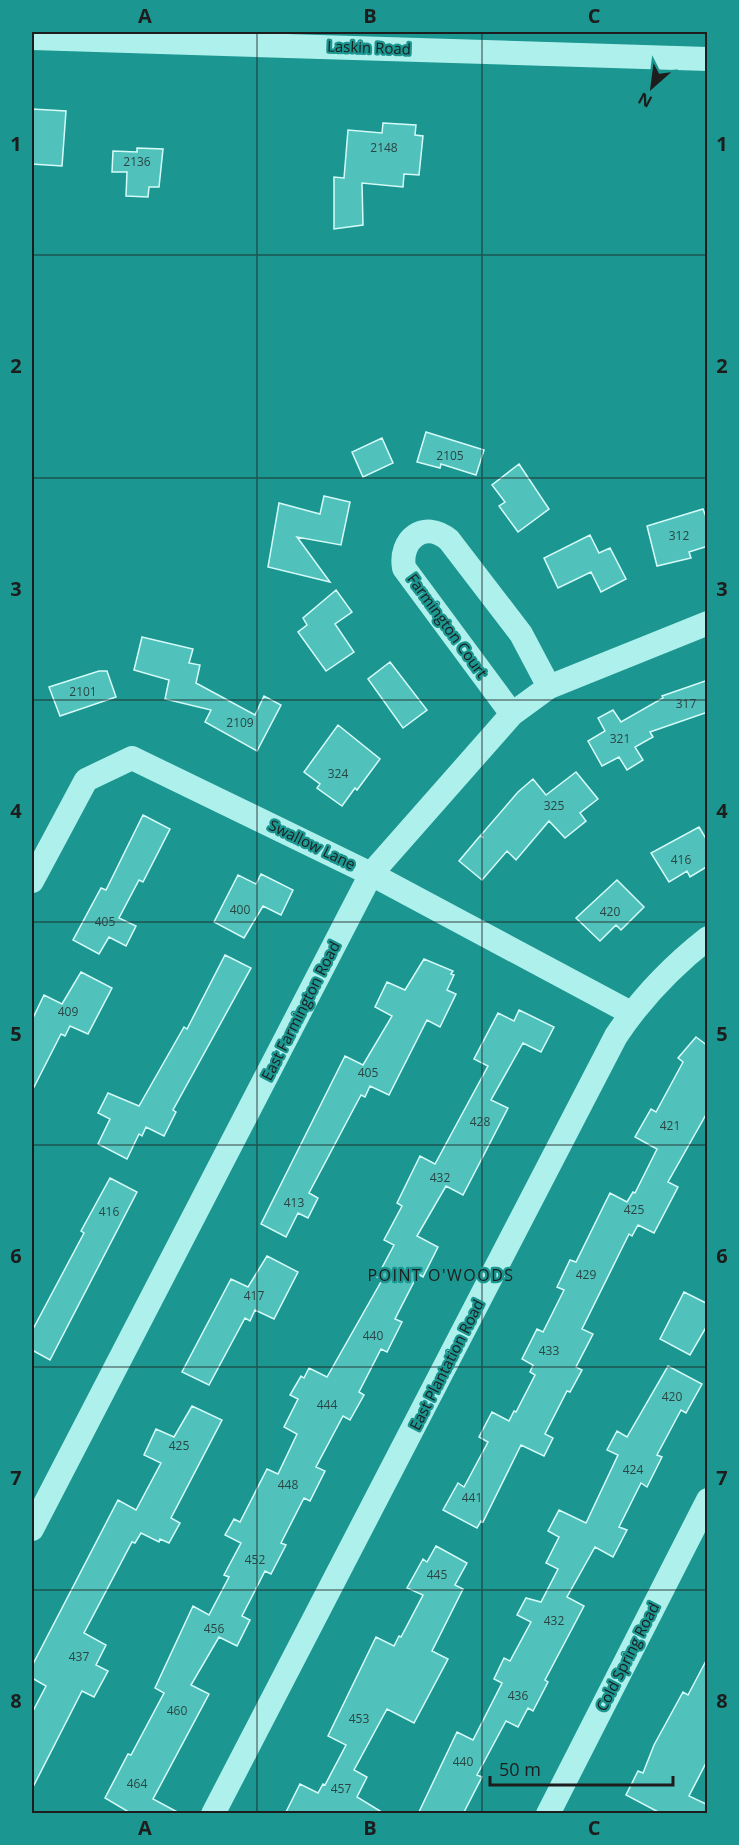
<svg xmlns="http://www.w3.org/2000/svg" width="739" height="1845" viewBox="0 0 739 1845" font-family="'Open Sans',sans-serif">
  <rect width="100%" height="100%" fill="#1b9690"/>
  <path fill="#50c2bb" stroke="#d5fbf9" stroke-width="1.5" d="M32 109 66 111 62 166 32 164Z
    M383 123 416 125 415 135 423 136 419 175 404 174 403 187 362 183 363 225 334 229V177L344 178 348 130 382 133Z
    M137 148 163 149 159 187H149L148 197 126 196 127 172H112L113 151 137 152Z
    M426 432 484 450 476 475 441 464 440 468 417 462Z
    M382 438 393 463 363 477 352 452Z
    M519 464 549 509 518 532 499 506 505 502 492 485Z
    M324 496 350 502 341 545 297 537 330 582 268 567 279 503 320 514Z
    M703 509 708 522V546L689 552 691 558 657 566 647 526Z
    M590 535 599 553 610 548 626 579 601 592 591 572 558 588 544 558Z
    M336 590 352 612 335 624 354 652 326 671 298 632 307 625 303 618Z
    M142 637 193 649 189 663 200 665 196 683 255 715 264 696 281 705 257 751 205 722 211 710 165 699 169 680 134 670Z
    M390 662 427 710 403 728 368 679Z
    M99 671H107L116 697 60 716 49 687Z
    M708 680V712L650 732 653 737 635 747 643 760 627 770 619 757 602 766 588 741 605 731 598 718 613 710 621 722 663 698 662 696Z
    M338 725 380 759 357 790 355 788 342 806 317 788 320 784 304 772Z
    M576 772 598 799 580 813 586 821 565 838 549 821 516 860 507 851 482 880 459 861 480 836 483 838 481 835 518 792 533 779 546 795Z
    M143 815 170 829 143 882 139 880 119 918 136 926 126 946 109 937 99 954 73 940 101 888 106 890Z
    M699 827 708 842V866L690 877 687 871 669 882 651 853Z
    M261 874 293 890 281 915 263 906 244 938 214 922 238 875 256 884Z
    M617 880 644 907 621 930 616 925 600 941 576 918Z
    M225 955 251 968 173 1110 176 1112 164 1136 146 1127 142 1136 139 1134 127 1159 98 1144 110 1119 98 1113 108 1093 139 1106 184 1027 187 1029Z
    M424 959 453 971 451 974 454 975 447 990 456 994 440 1027 427 1020 389 1095 370 1086 365 1097 361 1095 309 1193 318 1198 308 1218 298 1213 286 1237 261 1224 345 1056 363 1065 392 1016 375 1007 387 982 405 990Z
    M81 972 112 988 88 1034 70 1026 65 1036 61 1034 32 1091V1020L44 995 62 1004Z
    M519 1010 554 1027 541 1052 523 1043 491 1100 508 1108 463 1195 446 1186 417 1236 438 1247 423 1277 418 1274 395 1319 402 1322 387 1352 381 1349 359 1392 364 1395 350 1420 343 1416 316 1467 325 1471 310 1501 304 1498 281 1543 286 1545 271 1574 265 1571 242 1616 250 1620 237 1646 219 1637 191 1685 209 1694 153 1799 181 1814H132L105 1798 128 1754 131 1755 164 1693 155 1688 193 1606 209 1615 229 1577 224 1575 241 1543 225 1535 234 1519 240 1522 267 1469 278 1474 297 1434 284 1427 298 1399 290 1395 301 1376 304 1378 309 1368 327 1377 382 1280 377 1277 394 1245 384 1240 402 1206 397 1203 420 1156 435 1164 488 1066 474 1059 498 1013 514 1021Z
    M696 1037 708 1046V1111L668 1182 678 1187 654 1233 638 1225 632 1236 629 1234 582 1329 593 1334 576 1367 582 1370 570 1392 567 1391 545 1434 553 1438 544 1456 521 1445 483 1522 481 1521 477 1528 443 1510 458 1483 464 1487 488 1442 479 1437 492 1412 509 1421 514 1411 516 1412 535 1375 530 1372 533 1365 522 1359 537 1329 543 1332 564 1290 557 1287 570 1260 576 1262 610 1193 627 1202 633 1192 635 1193 657 1149 635 1137 651 1109 656 1112 683 1062 678 1058Z
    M110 1178 137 1192 50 1360 32 1350V1331L84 1233 81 1231Z
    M267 1256 298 1272 274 1319 255 1310 250 1321 245 1318 209 1385 182 1372 231 1279 248 1287Z
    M684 1292 708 1304V1324L690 1355 660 1339Z
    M668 1366 702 1384 686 1413 681 1410 657 1455 662 1457 647 1487 641 1483 619 1527 627 1530 613 1557 595 1547 567 1597 584 1606 545 1680 548 1682 533 1711 528 1708 518 1727 506 1721 477 1775 482 1777 463 1814H418L457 1732 473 1740 502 1683 494 1679 504 1658 510 1661 531 1622 517 1615 526 1598 541 1602 558 1569 546 1563 559 1537 548 1531 559 1510 586 1523 618 1455 607 1450 617 1431 627 1437Z
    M192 1406 222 1420 171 1518 180 1523 169 1543 160 1539 159 1542 141 1533 135 1543 132 1542 84 1633 106 1645 96 1665 108 1671 94 1697 82 1691 32 1789V1713L46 1686 32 1678V1666L118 1500 136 1510 161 1463 144 1455 156 1429 174 1437Z
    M436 1546 467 1563 455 1585 463 1589 432 1651 448 1659 414 1723 387 1709 354 1770 367 1777 357 1797 385 1814H285L300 1784 318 1793 323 1784 325 1785 346 1745 328 1736 376 1637 394 1646 399 1636 401 1637 423 1595 407 1588 423 1559 427 1562Z
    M708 1657V1759L689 1796 708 1805V1814H662L626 1795 638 1771 643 1773 654 1745 683 1692 688 1695Z"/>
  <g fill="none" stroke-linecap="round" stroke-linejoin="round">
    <path stroke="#aef0ec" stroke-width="24" d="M32 38 708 59
      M512 714 404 568C399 540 424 519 449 540L521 634 549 687
      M32 881 86 780 132 758 371 874 631 1013
      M32 1529 371 874 512 714 549 687 708 623
      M213 1814 616 1036C642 997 671 967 708 938
      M548 1814 708 1500"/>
  </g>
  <path fill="none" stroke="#1d1d1d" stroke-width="1.5" stroke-opacity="0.55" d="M257 32V1814M482 32V1814M32 255H708M32 478H708M32 700H708M32 922H708M32 1145H708M32 1367H708M32 1590H708"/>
  <g text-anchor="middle" stroke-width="4.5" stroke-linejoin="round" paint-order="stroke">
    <g font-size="12" fill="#2a4644">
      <text x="384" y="152">2148</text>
      <text x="137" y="166">2136</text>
      <text x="450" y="460">2105</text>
      <text x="679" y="540">312</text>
      <text x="83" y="696">2101</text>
      <text x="686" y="708">317</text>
      <text x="240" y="727">2109</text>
      <text x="620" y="743">321</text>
      <text x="338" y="778">324</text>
      <text x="554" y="810">325</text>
      <text x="681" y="864">416</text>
      <text x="240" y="914">400</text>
      <text x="610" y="916">420</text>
      <text x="105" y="926">405</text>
      <text x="68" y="1016">409</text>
      <text x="368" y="1077">405</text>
      <text x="480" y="1126">428</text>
      <text x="670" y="1130">421</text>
      <text x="440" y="1182">432</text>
      <text x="294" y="1207">413</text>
      <text x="634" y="1214">425</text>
      <text x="109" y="1216">416</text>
      <text x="586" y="1279">429</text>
      <text x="254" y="1300">417</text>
      <text x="373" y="1340">440</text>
      <text x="549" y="1355">433</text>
      <text x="672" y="1401">420</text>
      <text x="327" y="1409">444</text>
      <text x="179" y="1450">425</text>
      <text x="633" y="1474">424</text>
      <text x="288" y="1489">448</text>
      <text x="472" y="1502">441</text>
      <text x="255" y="1564">452</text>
      <text x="437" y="1579">445</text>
      <text x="554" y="1625">432</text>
      <text x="214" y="1633">456</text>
      <text x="79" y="1661">437</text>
      <text x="518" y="1700">436</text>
      <text x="177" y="1715">460</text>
      <text x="359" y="1723">453</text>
      <text x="463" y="1766">440</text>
      <text x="137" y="1788">464</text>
      <text x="341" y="1793">457</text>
    </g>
    <g font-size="15" fill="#1d1d1d" stroke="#1b9690">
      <text transform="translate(369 48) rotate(2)" y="5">Laskin Road</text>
      <text transform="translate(447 626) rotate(54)" y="5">Farmington Court</text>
      <text transform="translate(312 845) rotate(26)" y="5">Swallow Lane</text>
      <text transform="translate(301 1011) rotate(-63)" y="5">East Farmington Road</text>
      <text transform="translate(447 1365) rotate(-63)" y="5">East Plantation Road</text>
      <text transform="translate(628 1657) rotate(-63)" y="5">Cold Spring Road</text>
    </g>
    <g font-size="16" letter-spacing="1.5" fill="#1d1d1d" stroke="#1b9690">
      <text x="441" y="1281">POINT O'WOODS</text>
    </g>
  </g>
  <rect width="739" height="1845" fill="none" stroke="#1b9690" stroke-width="66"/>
  <g transform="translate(652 87) rotate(208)" stroke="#1b9690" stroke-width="4.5" paint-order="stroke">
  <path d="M0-4.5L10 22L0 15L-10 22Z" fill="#1d1d1d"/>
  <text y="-9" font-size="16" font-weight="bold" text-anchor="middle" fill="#1d1d1d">N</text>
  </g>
  <path d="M490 1776v9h183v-9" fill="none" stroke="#1d1d1d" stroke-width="3"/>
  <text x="499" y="1776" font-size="18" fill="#1d1d1d" stroke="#1b9690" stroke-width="4.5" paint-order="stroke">50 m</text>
  <rect x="33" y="33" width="673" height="1779" fill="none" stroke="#1d1d1d" stroke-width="2"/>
  <g font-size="20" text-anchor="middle" font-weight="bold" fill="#1d1d1d">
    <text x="145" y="23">A</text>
    <text x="370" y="23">B</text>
    <text x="594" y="23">C</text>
    <text x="16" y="151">1</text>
    <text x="722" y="151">1</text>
    <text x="16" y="373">2</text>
    <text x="722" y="373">2</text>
    <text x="16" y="596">3</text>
    <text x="722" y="596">3</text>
    <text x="16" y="818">4</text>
    <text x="722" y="818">4</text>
    <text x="16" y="1041">5</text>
    <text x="722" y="1041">5</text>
    <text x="16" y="1263">6</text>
    <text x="722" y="1263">6</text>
    <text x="16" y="1485">7</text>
    <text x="722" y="1485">7</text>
    <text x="16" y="1708">8</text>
    <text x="722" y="1708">8</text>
    <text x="145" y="1835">A</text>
    <text x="370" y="1835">B</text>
    <text x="594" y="1835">C</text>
  </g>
</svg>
